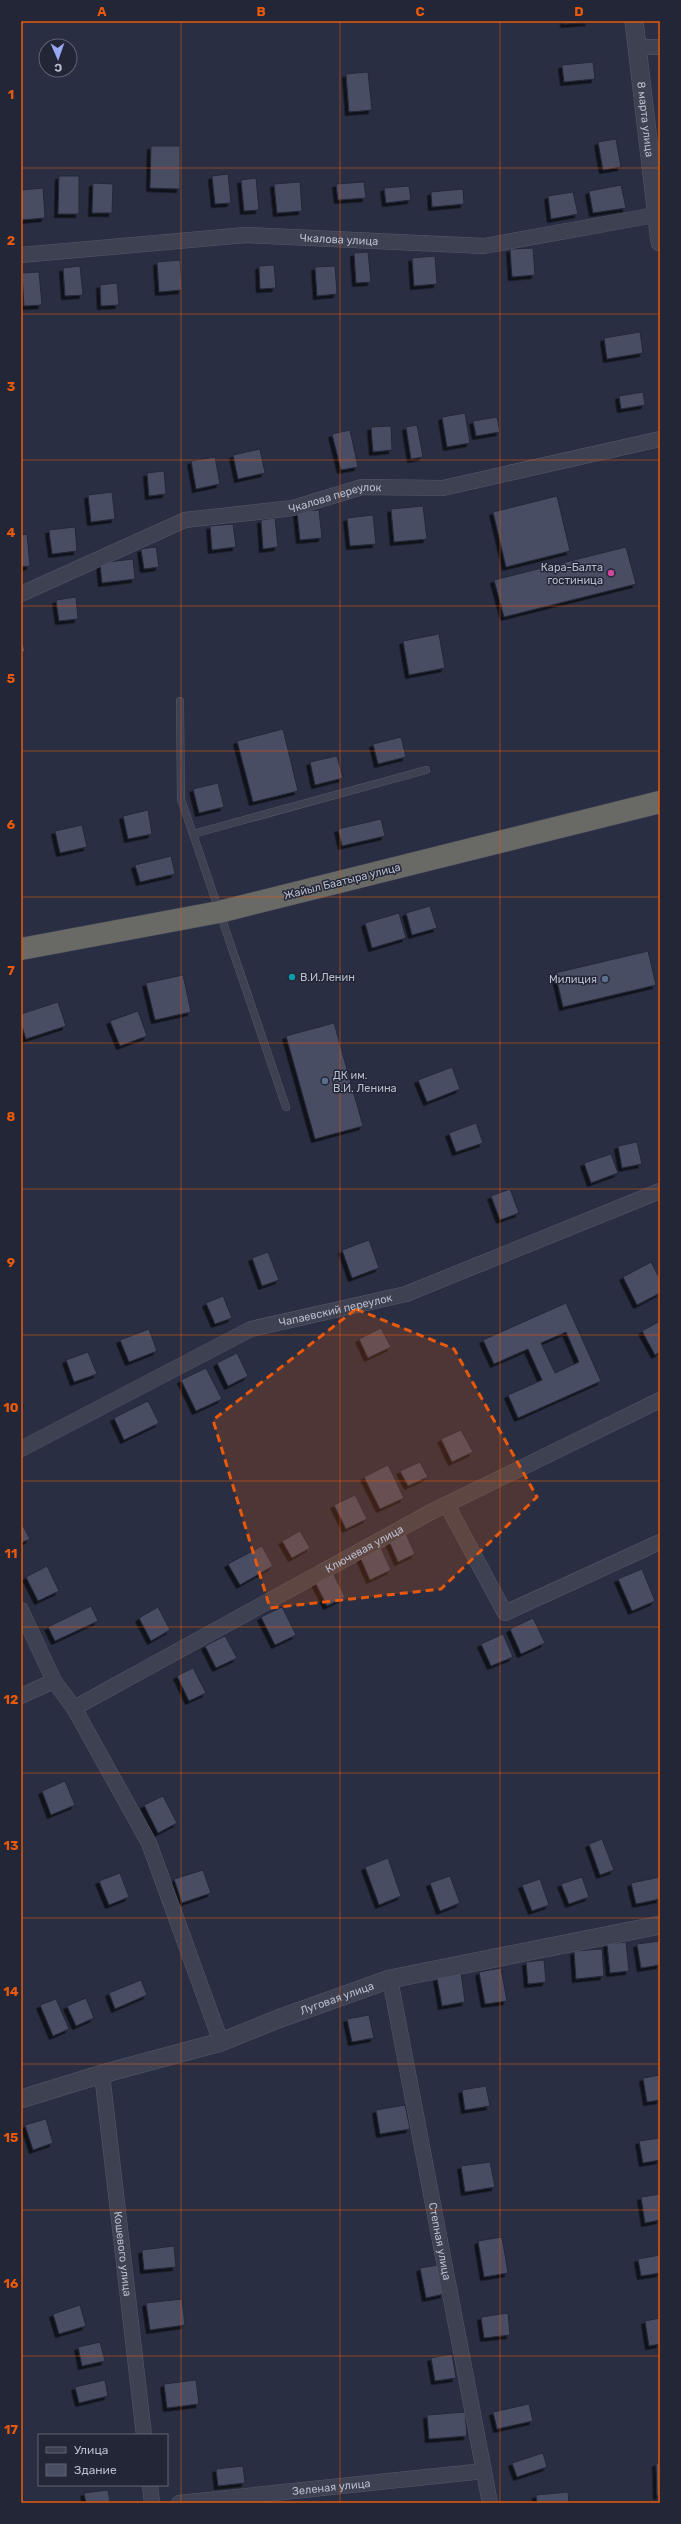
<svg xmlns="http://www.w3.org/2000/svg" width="681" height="2524" viewBox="0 0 681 2524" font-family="Rubik,sans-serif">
  <defs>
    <filter id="shadow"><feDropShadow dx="-3.5" dy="3.5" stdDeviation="0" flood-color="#0009"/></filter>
  </defs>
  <rect width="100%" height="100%" fill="#292e42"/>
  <path fill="#484e64" stroke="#242839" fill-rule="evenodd" filter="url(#shadow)" d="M564 21H589V22L564 24Z
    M593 62 595 79 564 82 562 65Z
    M368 72 372 110 349 112 346 74Z
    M616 139 621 167 603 170 598 142Z
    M151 146H180V189L150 188Z
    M228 174 231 203 215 204 212 176Z
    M59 176H79V214H58Z
    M256 178 259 210 244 211 241 180Z
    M300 182 302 211 277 213 274 184Z
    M364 182 366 198 338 200 336 184Z
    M93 183 113 184 112 213H92Z
    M621 185 626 208 593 213 589 191Z
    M409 186 411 200 386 203 384 188Z
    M43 188 45 218 21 220V190Z
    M463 189 464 204 432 207 431 192Z
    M573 192 578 214 551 219 548 196Z
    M533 248 535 275 512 277 510 249Z
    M368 252 371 282 356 283 354 253Z
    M435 256 437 284 414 286 412 258Z
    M180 260 182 290 159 292 157 262Z
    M274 265 276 288 260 289 259 266Z
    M80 266 83 295 65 296 63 268Z
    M335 266 337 294 317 296 315 267Z
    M39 272 42 305 24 306 22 273Z
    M117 283 119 305 101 306 100 285Z
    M640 332 643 353 607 359 604 338Z
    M643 392 645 405 621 409 619 396Z
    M465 413 470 443 447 447 442 417Z
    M497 417 500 432 476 436 473 421Z
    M417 425 423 457 411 459 406 427Z
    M391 426 392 450 373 452 371 427Z
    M350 430 358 467 341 470 332 434Z
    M260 449 265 473 238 479 233 455Z
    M215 457 220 484 196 489 191 461Z
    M164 471 166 494 149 496 147 473Z
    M112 492 115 519 91 522 88 495Z
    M557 496 570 551 506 567 493 512Z
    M423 506 427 539 394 542 391 509Z
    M319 510 322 538 300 540 297 512Z
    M373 515 376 544 350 546 347 518Z
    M275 518 278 547 263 549 261 520Z
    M233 524 236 547 212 550 210 526Z
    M75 527 77 551 52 554 49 530Z
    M27 534 30 566 21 567V535Z
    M156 547 159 567 144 569 141 549Z
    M626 547 636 584 504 617 494 580Z
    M133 559 135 579 102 583 100 563Z
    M76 597 78 619 59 621 56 600Z
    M21 633 25 652H21Z
    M439 634 445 668 409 675 403 641Z
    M283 729 298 791 253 802 237 741Z
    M401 737 406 757 378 764 373 744Z
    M337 756 343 778 315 785 310 762Z
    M218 783 224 807 199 813 193 789Z
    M148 810 152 834 128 839 123 816Z
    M381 819 385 836 342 846 338 829Z
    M82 825 87 847 60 853 55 831Z
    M171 856 175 874 140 882 135 865Z
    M430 906 437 928 412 935 406 913Z
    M399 913 406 938 372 948 365 923Z
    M648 951 656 985 563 1007 555 973Z
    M183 975 191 1012 155 1020 146 983Z
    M58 1002 66 1026 26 1039 21 1024V1014Z
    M138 1011 147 1036 120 1046 110 1021Z
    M334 1023 363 1126 315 1139 286 1036Z
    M452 1067 460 1089 427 1102 418 1080Z
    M476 1123 483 1143 456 1152 449 1133Z
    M637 1142 642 1164 622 1168 618 1146Z
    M611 1154 618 1173 591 1183 584 1163Z
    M510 1189 519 1213 500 1220 491 1196Z
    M369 1240 379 1268 352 1278 342 1250Z
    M268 1252 279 1280 262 1286 252 1258Z
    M651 1262 660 1279V1293L637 1305 623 1277Z
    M223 1296 232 1318 215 1324 206 1303Z
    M566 1303 601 1381 518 1418 508 1395 542 1380 528 1349 494 1364 483 1340ZM566 1332 579 1362 555 1373 541 1343Z
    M660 1321V1352L655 1355 642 1331Z
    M381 1328 391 1347 368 1358 359 1339Z
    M149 1329 157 1351 129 1362 120 1340Z
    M88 1352 97 1374 74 1382 66 1360Z
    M237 1353 248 1376 228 1386 217 1363Z
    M206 1368 222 1399 196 1411 181 1380Z
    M148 1401 159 1423 124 1440 114 1418Z
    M461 1430 473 1452 452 1462 441 1439Z
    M420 1462 428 1477 408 1486 400 1471Z
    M388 1465 404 1498 380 1509 364 1477Z
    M355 1495 367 1519 346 1529 334 1505Z
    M21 1522 30 1539 21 1543Z
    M300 1531 310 1548 292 1558 282 1541Z
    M406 1534 415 1554 398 1562 389 1541Z
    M262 1546 273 1566 240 1585 228 1564Z
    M381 1548 391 1570 370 1580 360 1557Z
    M47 1566 59 1591 38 1601 26 1577Z
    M642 1569 655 1601 632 1611 618 1579Z
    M333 1573 345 1597 327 1606 315 1582Z
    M91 1606 98 1621 55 1641 48 1627Z
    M158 1607 170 1630 151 1641 139 1618Z
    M282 1607 296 1635 275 1645 261 1617Z
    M533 1618 545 1643 521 1654 510 1629Z
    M503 1634 513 1657 491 1666 481 1644Z
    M225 1636 237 1658 216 1668 205 1646Z
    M193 1668 206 1693 189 1701 177 1676Z
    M65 1781 75 1805 51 1815 42 1791Z
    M163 1796 177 1823 158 1833 144 1805Z
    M602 1839 614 1870 600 1875 589 1844Z
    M388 1858 401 1896 379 1905 365 1867Z
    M203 1870 211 1893 182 1903 174 1879Z
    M120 1873 129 1897 109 1905 99 1881Z
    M450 1876 460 1903 440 1911 430 1883Z
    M582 1877 589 1897 569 1904 561 1884Z
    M660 1877V1899L636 1904 631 1883Z
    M540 1879 549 1905 532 1911 522 1885Z
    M660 1941V1965L641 1968 637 1944Z
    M626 1942 629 1971 610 1973 607 1944Z
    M602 1949 604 1976 576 1979 574 1951Z
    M544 1960 546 1982 528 1984 526 1962Z
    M501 1968 507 2001 485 2004 479 1972Z
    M461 1973 465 2002 442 2006 437 1978Z
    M141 1980 147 1995 115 2009 109 1993Z
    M86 1998 94 2018 76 2026 67 2006Z
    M56 1999 69 2029 53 2036 40 2005Z
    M369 2015 374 2038 352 2042 347 2019Z
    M660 2075V2100L647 2102 643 2078Z
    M486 2086 490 2106 465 2110 462 2090Z
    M405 2105 410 2129 380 2134 376 2110Z
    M46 2119 53 2143 33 2150 25 2125Z
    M660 2138V2160L643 2163 639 2141Z
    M490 2162 495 2187 465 2192 461 2166Z
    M660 2194V2220L645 2223 641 2197Z
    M502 2237 508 2273 484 2277 478 2241Z
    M174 2246 176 2267 144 2270 142 2250Z
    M660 2255V2273L641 2276 638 2259Z
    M438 2265 444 2294 426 2298 420 2268Z
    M182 2299 185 2325 150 2330 146 2303Z
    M80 2305 86 2326 59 2334 53 2314Z
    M508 2313 510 2335 484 2338 481 2317Z
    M660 2318V2344L649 2346 645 2321Z
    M100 2342 105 2361 82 2366 78 2347Z
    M452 2354 456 2378 435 2381 431 2358Z
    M105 2380 108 2396 79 2403 75 2387Z
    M196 2380 199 2404 167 2408 164 2384Z
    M529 2404 533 2421 497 2429 493 2412Z
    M465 2412 467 2436 429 2439 427 2415Z
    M543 2453 547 2467 517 2477 512 2463Z
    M656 2463H660V2495L657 2496Z
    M243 2466 245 2483 218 2486 216 2469Z
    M108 2490 110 2503H86L84 2493Z
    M568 2492 569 2503H537L536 2495Z"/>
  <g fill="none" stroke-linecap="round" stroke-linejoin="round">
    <g stroke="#555969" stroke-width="8">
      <path id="service" d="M180 701 181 799 286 1107
        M193 834 426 770"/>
    </g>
    <g stroke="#555969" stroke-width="16">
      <g id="minor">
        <path d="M638 47H660"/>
        <path id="s1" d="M21 255 246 235 484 246 655 215"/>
        <path id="s2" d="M21 594 185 520 293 508 362 487 443 488 660 439"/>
        <path id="s3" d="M21 1449 251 1329 406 1294 660 1191"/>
        <path d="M447 1505 505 1613 660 1542"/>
        <path d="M21 1610 54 1681 74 1708 149 1843 221 2042"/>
        <path d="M21 1696 54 1681"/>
        <path id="s4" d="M74 1708 431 1512 660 1400"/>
        <path id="s5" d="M390 1979 490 2503"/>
        <path id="s6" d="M102 2074 144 2435"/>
        <path d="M150 2485 152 2503"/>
        <path id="s7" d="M179 2503 484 2471"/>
      </g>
    </g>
    <g stroke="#555969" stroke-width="19">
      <g id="tertiary">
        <path id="s8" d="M634 21 660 242"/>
        <path id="s9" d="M21 2099 102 2074 221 2042 278 2019 390 1979 660 1925"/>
      </g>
    </g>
    <g stroke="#454959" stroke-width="23">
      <path id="trunk" d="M21 949 219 912 660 802"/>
    </g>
    <use href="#service" stroke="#3d4152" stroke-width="7"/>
    <use href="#minor" stroke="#3d4152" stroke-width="15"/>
    <use href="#tertiary" stroke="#3d4152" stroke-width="18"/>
    <use href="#trunk" stroke="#696966" stroke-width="22"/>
  </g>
  <path fill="#e8590c" fill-opacity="0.2" stroke="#e8590c" stroke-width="3" stroke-dasharray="8 5" stroke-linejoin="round" d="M356 1309 454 1349 537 1497 441 1589 270 1608 213 1420Z"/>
  <path fill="none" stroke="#e8590c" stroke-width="1" stroke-opacity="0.55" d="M181 21V2503M340 21V2503M500 21V2503M21 168H660M21 314H660M21 460H660M21 606H660M21 751H660M21 897H660M21 1043H660M21 1189H660M21 1335H660M21 1481H660M21 1627H660M21 1773H660M21 1918H660M21 2064H660M21 2210H660M21 2356H660"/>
  <circle fill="#d1479c" stroke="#222637" stroke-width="1.5" cx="611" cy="573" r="4"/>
  <circle fill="#0f9aa8" stroke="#222637" stroke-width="1.5" cx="292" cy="977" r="4"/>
  <g fill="#5c6f8a" stroke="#222637" stroke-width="1.5">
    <circle cx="605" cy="979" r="4"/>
    <circle cx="325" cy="1081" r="4"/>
  </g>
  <g text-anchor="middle" stroke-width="3" stroke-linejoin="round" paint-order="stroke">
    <g font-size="11" fill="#babdcc" stroke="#222637">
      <text dy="4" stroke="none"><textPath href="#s8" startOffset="99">8 марта улица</textPath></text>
      <text dy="4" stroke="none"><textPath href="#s1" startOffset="319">Чкалова улица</textPath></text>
      <text dy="4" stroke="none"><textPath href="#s2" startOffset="332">Чкалова переулок</textPath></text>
      <text transform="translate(342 881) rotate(-14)" y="4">Жайыл Баатыра улица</text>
      <text dy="4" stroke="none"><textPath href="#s3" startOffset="346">Чапаевский переулок</textPath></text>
      <text dy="4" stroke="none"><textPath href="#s4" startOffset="331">Ключевая улица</textPath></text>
      <text dy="4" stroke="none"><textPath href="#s9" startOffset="332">Луговая улица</textPath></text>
      <text dy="4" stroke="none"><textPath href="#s5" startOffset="267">Степная улица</textPath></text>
      <text dy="4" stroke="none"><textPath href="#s6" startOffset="181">Кошевого улица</textPath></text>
      <text dy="4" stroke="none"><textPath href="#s7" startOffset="153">Зеленая улица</textPath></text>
    </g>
    <g font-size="11" fill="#babdcc" stroke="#222637" text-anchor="end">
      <text x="603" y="571">Кара-Балта<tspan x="603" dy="13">гостиница</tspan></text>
      <text x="300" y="981" text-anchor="start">В.И.Ленин</text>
      <text x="597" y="983">Милиция</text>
      <text x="333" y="1079" text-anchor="start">ДК им.<tspan x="333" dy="13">В.И. Ленина</tspan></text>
    </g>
  </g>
  <rect width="681" height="2524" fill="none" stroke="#222637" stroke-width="44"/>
  <rect x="38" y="2434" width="130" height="52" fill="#222637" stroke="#5f6273"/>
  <rect x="46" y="2447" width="20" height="6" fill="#3d4152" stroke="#5f6273"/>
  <text x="74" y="2454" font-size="12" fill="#babdcc">Улица</text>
  <rect x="46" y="2464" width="20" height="12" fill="#484e64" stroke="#5f6273"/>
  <text x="74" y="2474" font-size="12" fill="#babdcc">Здание</text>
  <g transform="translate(58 58) rotate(178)"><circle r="19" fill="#222637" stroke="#5f6273"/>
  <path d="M0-3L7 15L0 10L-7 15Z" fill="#98a9f3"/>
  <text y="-6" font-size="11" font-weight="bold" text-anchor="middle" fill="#babdcc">С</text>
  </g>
  <rect x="22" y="22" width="637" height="2480" fill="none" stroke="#e8590c" stroke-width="1.5"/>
  <g font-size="13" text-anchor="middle" font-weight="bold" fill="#e8590c">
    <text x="102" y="16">A</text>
    <text x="261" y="16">B</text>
    <text x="420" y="16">C</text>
    <text x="579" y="16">D</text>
    <text x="11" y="99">1</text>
    <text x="11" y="245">2</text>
    <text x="11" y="391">3</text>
    <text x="11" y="537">4</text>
    <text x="11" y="683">5</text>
    <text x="11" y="829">6</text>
    <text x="11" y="975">7</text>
    <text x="11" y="1121">8</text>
    <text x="11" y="1267">9</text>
    <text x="11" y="1412">10</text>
    <text x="11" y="1558">11</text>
    <text x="11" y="1704">12</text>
    <text x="11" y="1850">13</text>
    <text x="11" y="1996">14</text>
    <text x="11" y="2142">15</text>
    <text x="11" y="2288">16</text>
    <text x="11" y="2434">17</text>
  </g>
</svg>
